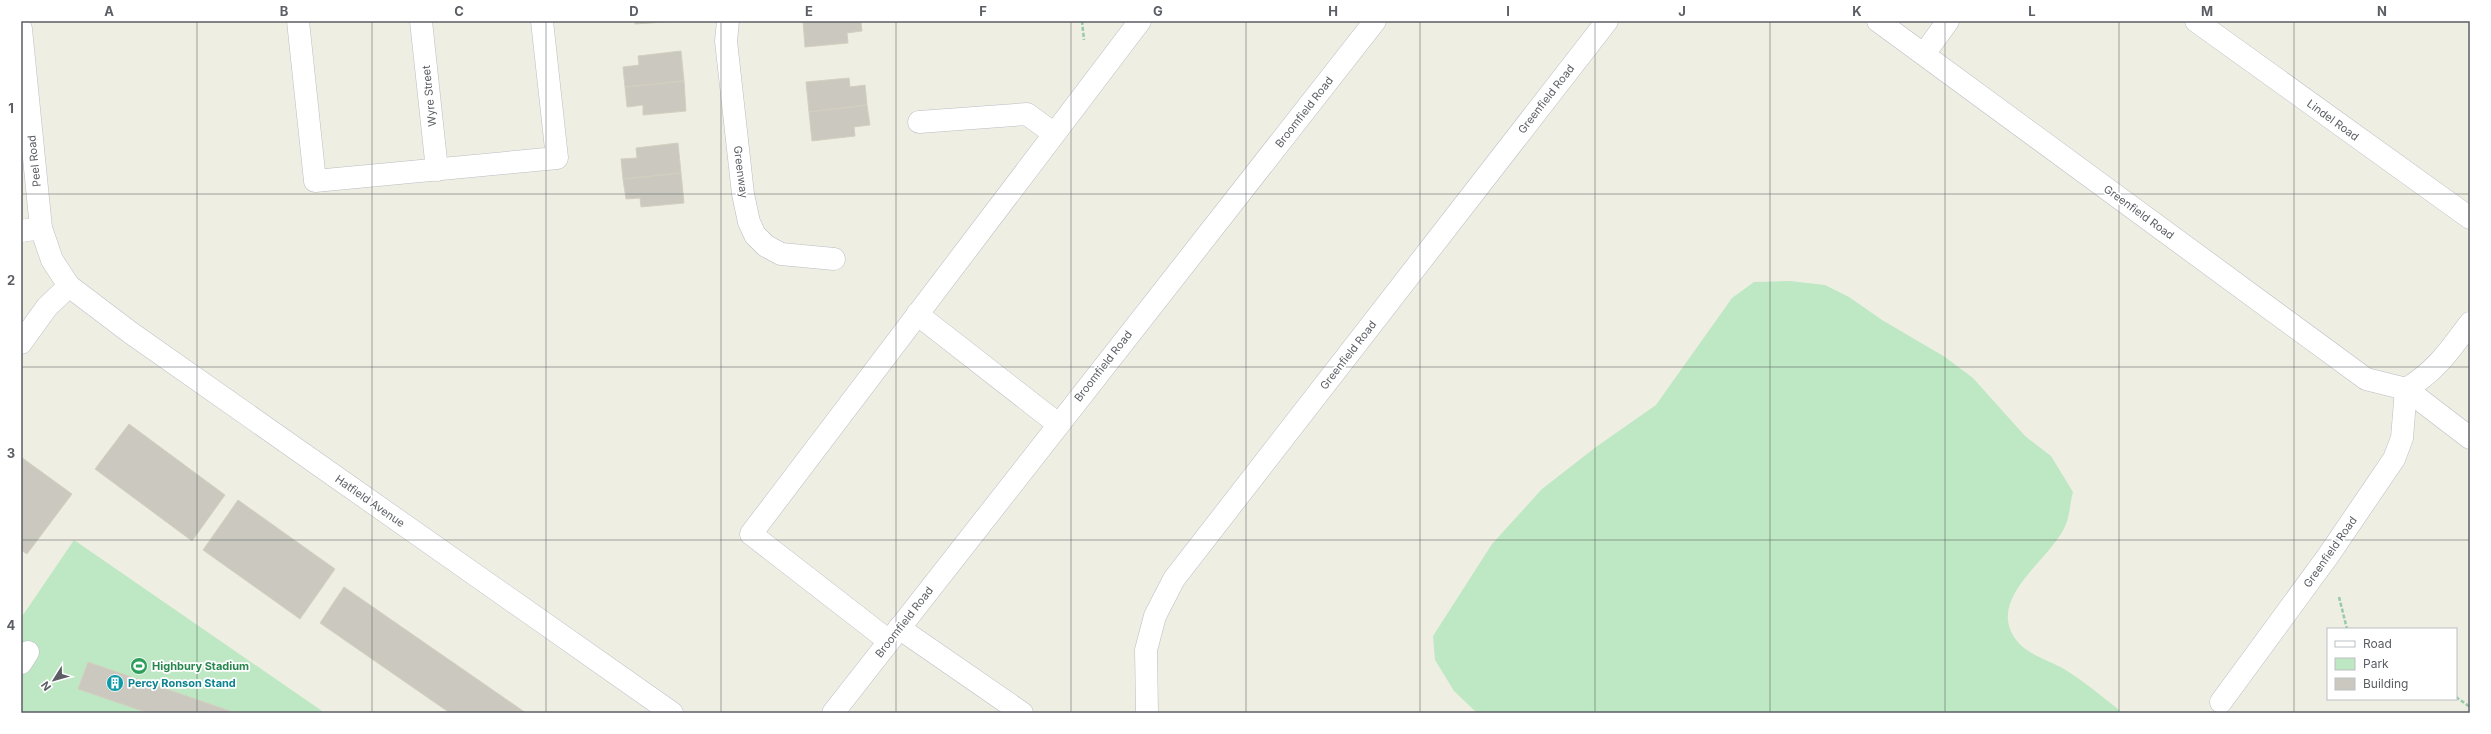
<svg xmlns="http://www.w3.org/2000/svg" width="2491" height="734" viewBox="0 0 2491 734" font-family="Inter,sans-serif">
  <rect width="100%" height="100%" fill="#efeee2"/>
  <path fill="#bde8c3" d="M1790 281 1825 285 1849 297 1882 320 1945 357 1973 378 2025 436 2051 456 2073 492C2070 502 2070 514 2066 524 2053 559 1983 598 2017 641 2028 655 2050 661 2064 669 2085 682 2104 698 2123 713H1477L1454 691 1435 660 1433 636 1492 544 1542 489 1596 447 1656 405 1732 298 1754 282Z
    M74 540 325 713H21V618Z"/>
  <path fill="#cac8bf" stroke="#d4d0c0" d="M635 21H678L635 24Z
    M803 21H861L862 31 847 33 848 43 805 47Z
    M681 51 684 81 625 87 623 67 639 65 638 56Z
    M849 78 850 87 865 85 867 105 809 112 806 82Z
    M684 81 686 111 643 115V105L627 107 625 87Z
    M867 105 870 125 854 127 855 136 812 141 809 112Z
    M678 143 681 173 623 179 621 159 637 158 636 148Z
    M681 173 684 203 641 207 640 198 626 199 623 179Z
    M129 424 225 495 192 541 95 469Z
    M21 457 72 494 27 554 21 550Z
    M238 500 335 569 300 619 203 550Z
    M344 587 526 713H450L320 623Z
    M88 662 236 713H148L78 689Z"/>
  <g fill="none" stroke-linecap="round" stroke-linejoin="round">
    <g stroke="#babcc2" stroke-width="23">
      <path id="lane" d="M298 21 315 181 557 158 542 21
        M1924 54 1948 21
        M919 122 1027 114 1053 133
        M917 314 1058 424
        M2406 389 2470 438
        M899 628 1022 713
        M889 641 751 534 1140 21
        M21 663 28 652"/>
    </g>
    <g stroke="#babcc2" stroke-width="23">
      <path id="street" d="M421 21 437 170
        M728 21 726 41 743 194 749 222 755 235 766 246 781 254 834 259
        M1878 21 2366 379 2406 389 2402 438 2394 459 2328 556 2221 702
        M2196 21 2470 218
        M21 231 41 228
        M21 343 47 307 69 286
        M2406 389C2436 371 2450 350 2470 323
        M833 713 1375 21
        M1147 713 1146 650 1155 616 1174 579 1607 21"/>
    </g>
    <g stroke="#bdbfc7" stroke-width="23">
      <path id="secondary" d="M21 29 41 228 52 260 69 286 131 333 672 713"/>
    </g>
    <path stroke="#95caab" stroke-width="2.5" stroke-dasharray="4 2" stroke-linecap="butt" d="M1082 21 1084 40
      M2339 597 2347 629
      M2456 697 2470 707"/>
    <use href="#lane" stroke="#fff" stroke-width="22"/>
    <use href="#street" stroke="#fff" stroke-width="22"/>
    <use href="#secondary" stroke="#fff" stroke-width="22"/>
  </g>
  <path fill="none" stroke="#5b5e64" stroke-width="1" stroke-opacity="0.55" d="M197 21V713M372 21V713M546 21V713M721 21V713M896 21V713M1071 21V713M1246 21V713M1420 21V713M1595 21V713M1770 21V713M1945 21V713M2119 21V713M2294 21V713M21 194H2470M21 367H2470M21 540H2470"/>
  <defs>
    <g id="stadium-disc" transform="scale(0.9)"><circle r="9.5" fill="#2e9e5b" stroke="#fff"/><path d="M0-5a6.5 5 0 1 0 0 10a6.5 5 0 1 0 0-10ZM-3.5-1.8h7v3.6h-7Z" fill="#fff"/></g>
    <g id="building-disc" transform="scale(0.9)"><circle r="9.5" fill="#0f9aa8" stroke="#fff"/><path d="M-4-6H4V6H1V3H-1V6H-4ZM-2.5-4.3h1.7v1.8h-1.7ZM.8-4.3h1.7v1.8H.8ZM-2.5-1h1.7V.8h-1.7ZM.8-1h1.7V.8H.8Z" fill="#fff"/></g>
  </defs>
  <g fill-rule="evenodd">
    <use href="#stadium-disc" x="139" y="666"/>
    <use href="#building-disc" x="115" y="683"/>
  </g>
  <g text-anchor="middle" stroke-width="3.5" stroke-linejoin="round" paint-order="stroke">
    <g font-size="11" fill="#5b5e64" stroke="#fff">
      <text transform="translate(429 96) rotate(-96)" y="4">Wyre Street</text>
      <text transform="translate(1546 99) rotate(-52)" y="4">Greenfield Road</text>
      <text transform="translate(1304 112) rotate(-52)" y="4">Broomfield Road</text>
      <text transform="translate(2333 120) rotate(36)" y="4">Lindel Road</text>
      <text transform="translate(34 161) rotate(-96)" y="4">Peel Road</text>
      <text transform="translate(741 172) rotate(83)" y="4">Greenway</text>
      <text transform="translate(2139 212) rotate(36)" y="4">Greenfield Road</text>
      <text transform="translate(1348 355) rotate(-52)" y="4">Greenfield Road</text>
      <text transform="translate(1103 366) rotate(-52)" y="4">Broomfield Road</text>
      <text transform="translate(370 501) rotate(35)" y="4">Hatfield Avenue</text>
      <text transform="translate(2330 552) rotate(-55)" y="4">Greenfield Road</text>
      <text transform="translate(904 622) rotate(-52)" y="4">Broomfield Road</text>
    </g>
    <g font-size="11" font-weight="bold" fill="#27864d" stroke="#fff" text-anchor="start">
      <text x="152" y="670">Highbury Stadium</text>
    </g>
    <g font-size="11" font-weight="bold" fill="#0d838f" stroke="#fff" text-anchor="start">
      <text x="128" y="687">Percy Ronson Stand</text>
    </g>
  </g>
  <rect width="2491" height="734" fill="none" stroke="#ffffff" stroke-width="44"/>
  <rect x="2327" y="628" width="130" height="72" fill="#ffffff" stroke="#bdbfc1"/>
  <rect x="2335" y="641" width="20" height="6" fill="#ffffff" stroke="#bdbfc1"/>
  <text x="2363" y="648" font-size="12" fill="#5b5e64">Road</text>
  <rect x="2335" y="658" width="20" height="12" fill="#bde8c3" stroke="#bdbfc1"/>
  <text x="2363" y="668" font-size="12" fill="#5b5e64">Park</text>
  <rect x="2335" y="678" width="20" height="12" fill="#cac8bf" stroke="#bdbfc1"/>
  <text x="2363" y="688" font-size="12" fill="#5b5e64">Building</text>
  <g transform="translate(54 680) rotate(233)" stroke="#ffffff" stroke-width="3" paint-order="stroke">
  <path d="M0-3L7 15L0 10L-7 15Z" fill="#5b5e64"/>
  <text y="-6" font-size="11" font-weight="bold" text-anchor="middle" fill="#5b5e64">N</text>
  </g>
  <rect x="22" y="22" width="2447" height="690" fill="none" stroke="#5b5e64" stroke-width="1.5"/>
  <g font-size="13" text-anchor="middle" font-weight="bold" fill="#5b5e64">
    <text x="109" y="16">A</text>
    <text x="284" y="16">B</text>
    <text x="459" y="16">C</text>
    <text x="634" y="16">D</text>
    <text x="809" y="16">E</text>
    <text x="983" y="16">F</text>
    <text x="1158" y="16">G</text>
    <text x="1333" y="16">H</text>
    <text x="1508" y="16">I</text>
    <text x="1682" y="16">J</text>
    <text x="1857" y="16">K</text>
    <text x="2032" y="16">L</text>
    <text x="2207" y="16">M</text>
    <text x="2382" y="16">N</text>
    <text x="11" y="113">1</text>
    <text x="11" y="285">2</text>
    <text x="11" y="458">3</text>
    <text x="11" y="630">4</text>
  </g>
</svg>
